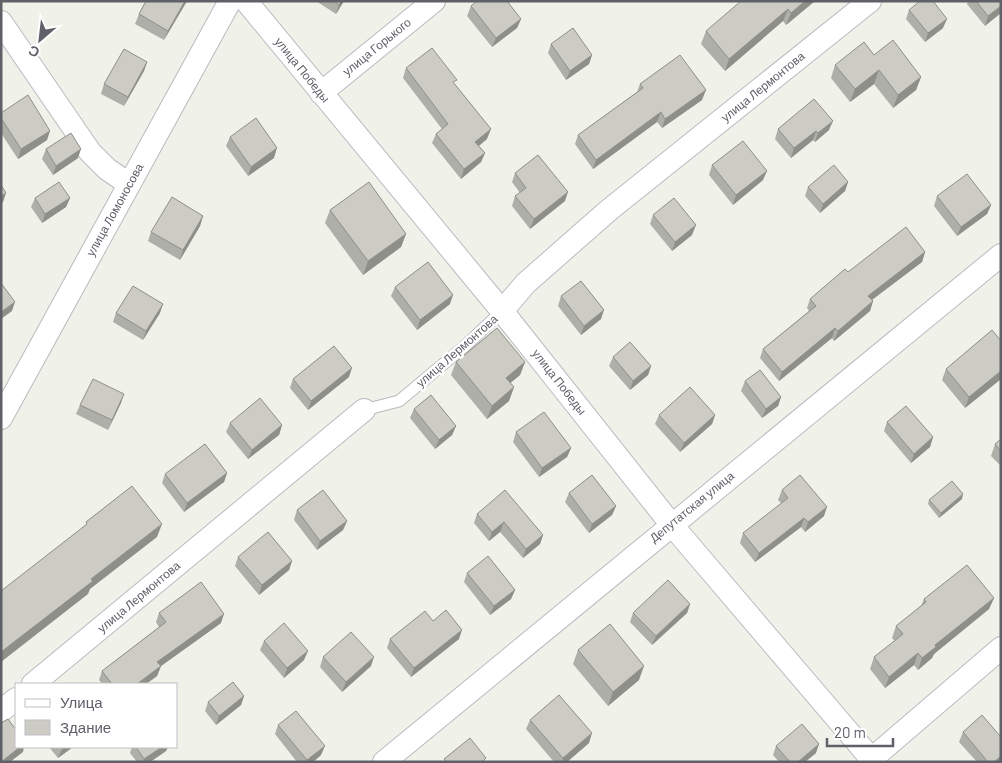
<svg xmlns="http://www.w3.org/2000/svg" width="1002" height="763" viewBox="0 0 1002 763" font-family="Barlow,sans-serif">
  <rect width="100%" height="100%" fill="#f0f1e8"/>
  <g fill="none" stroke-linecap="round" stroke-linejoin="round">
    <g stroke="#babac1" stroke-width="13">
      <path id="lane" d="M364 410 399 401 465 346 502 311"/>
    </g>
    <g stroke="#babac1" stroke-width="24">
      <path id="street" d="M246 1 502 311 671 524 874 762
        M1 22 90 152 107 169 129 184
        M321 93 434 1
        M502 311 526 283 609 210 870 1
        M1 418 230 1
        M33 684 364 410
        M1 711 16 699
        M384 762 1001 255
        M868 762 1001 648"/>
    </g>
    <use href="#lane" stroke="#fff" stroke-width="11"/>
    <use href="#street" stroke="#fff" stroke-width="22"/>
  </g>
  <path fill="#afafa9" d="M146 1H187L164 40 135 24 139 14Z
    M316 1H344L336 14Z
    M815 1 786 25 783 21 725 71 701 44 706 31Z
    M968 1H1001L985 26 967 4Z
    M471 6 521 19 517 28 492 47 467 16Z
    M909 10 943 28 925 42 906 19Z
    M551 44 592 55 589 64 566 80 548 53Z
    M874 55 921 77 916 90 893 108 874 84 850 102 831 78 835 65Z
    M147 62 144 71 124 106 101 94 104 84Z
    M406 68 455 85 487 139 479 146 485 153 481 162 461 179 432 143 436 134 442 129 403 78Z
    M640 84 702 100 662 128 657 122 593 169 575 144 578 135 637 92Z
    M1 113 47 140 18 159 1 133Z
    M778 129 829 130 815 142 813 140 791 158 775 139Z
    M230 137 274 158 248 176 226 146Z
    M46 149 78 158 53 175 42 159Z
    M712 165 763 180 733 205 709 175Z
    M515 173 565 201 530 229 512 206 515 196 520 193 512 182Z
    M848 182 845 191 820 213 805 196 808 187Z
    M937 196 991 205 987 214 957 236 934 206Z
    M35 198H70L66 207 42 223 31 207Z
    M330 210 406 234 401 247 363 275 325 223Z
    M653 215 692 235 672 251 650 224Z
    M203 216 200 226 180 260 148 241 151 232Z
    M925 252 922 262 872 300 873 301 870 311 834 341 832 338 779 381 760 358 763 349 809 311 807 308 810 299 848 272Z
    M395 287 450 304 417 330 391 296Z
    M561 296 601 319 581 335 558 306Z
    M116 313H160L143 340 113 322Z
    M1001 341V379L965 408 942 380 946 369Z
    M613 357 651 366 648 375 630 390 609 366Z
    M456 362H525L520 375 510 383 514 387 509 401 487 419 451 375Z
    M349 377 308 410 290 388 293 379Z
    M745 381 781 397 778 406 762 418 741 391Z
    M121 403 108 430 76 414 80 405Z
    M414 409 456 426 452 435 435 449 410 418Z
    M659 415H715L712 424 680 452 655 424Z
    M887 422 933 437 930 447 911 463 884 431Z
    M230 423 282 425 279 435 248 459 226 432Z
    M516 432 571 448 567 457 539 477 513 442Z
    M1001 439V466L991 456 995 444Z
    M227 473 224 482 184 512 162 483 165 474Z
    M782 490 824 516 805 532 801 527 755 562 740 543 743 533 782 504 778 500Z
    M569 493 616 506 612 515 589 533 565 502Z
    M962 499 939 518 928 504 929 500Z
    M297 510 347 521 343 530 317 550 294 520Z
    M477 514 543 535 540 544 523 558 500 532 489 541 474 523Z
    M238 557 292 561 289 570 259 595 235 566Z
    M467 573 515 590 511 599 490 615 464 582Z
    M994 598 989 609 934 654 932 658 918 670 914 665 885 688 870 669 874 657 895 641 892 638 896 626 921 606 924 599Z
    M690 604 687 613 652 645 630 622 633 613Z
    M159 613 221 623 161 666 157 676 146 684H102L99 680 102 671 159 627 156 622Z
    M433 621 459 639 411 677 387 648 390 639Z
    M264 641 304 660 284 678 260 650Z
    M578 650 639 680 608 706 573 664Z
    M323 657 371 666 342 692 320 667Z
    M244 696 241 705 216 725 205 711 208 702Z
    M530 720 589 743 567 762H554L526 729Z
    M278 725 321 755 313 762H297L275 734Z
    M963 732 1001 762H977L959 742Z
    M776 746 816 753 805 762H779L773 755Z
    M49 747H73L58 758Z
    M132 747H168L166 751 150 762H137L130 753Z"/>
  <path fill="#8f8f89" d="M185 1H187L164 40 168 31Z
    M341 1H344L336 14 339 5Z
    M805 1H815L786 25 791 13Z
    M1001 6V13L985 26 988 16Z
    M788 9 783 21 725 71 729 59Z
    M521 19 517 28 492 47 496 38Z
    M947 19 943 28 925 42 928 33Z
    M592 55 589 64 566 80 570 71Z
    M147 62 144 71 124 106 128 97Z
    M879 70 874 84 850 102 855 89Z
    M921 77 916 90 893 108 898 95Z
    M706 90 702 100 662 128 665 119Z
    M661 112 657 122 593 169 596 160Z
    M833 121 829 130 815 142 818 133Z
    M491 129 487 139 472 151 475 142Z
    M50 131 47 140 18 159 21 149Z
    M816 131 813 140 791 158 794 148Z
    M277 148 274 158 248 176 251 167Z
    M81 149 78 158 53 175 56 166Z
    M485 153 481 162 461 179 464 169Z
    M767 171 763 180 733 205 736 195Z
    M848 182 845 191 820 213 823 204Z
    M568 192 565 201 530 229 534 219Z
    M6 193 3 202 1 204V196Z
    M70 198 66 207 42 223 45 214Z
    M991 205 987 214 957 236 961 227Z
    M203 216 200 226 180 260 183 250Z
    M696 225 692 235 672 251 675 242Z
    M406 234 401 247 363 275 368 261Z
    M925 252 922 262 865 305 868 296Z
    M453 295 450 304 417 330 420 320Z
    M873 301 870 311 834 341 838 331Z
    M15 302 12 311 1 319V312Z
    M163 304 160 313 143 340 146 331Z
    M604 310 601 319 581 335 584 326Z
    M835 328 832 338 779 381 782 372Z
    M525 362 520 375 501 391 506 378Z
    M651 366 648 375 630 390 633 381Z
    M352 368 349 377 308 410 311 401Z
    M1001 371V379L965 408 969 397Z
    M514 387 509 401 487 419 492 406Z
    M124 394 121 403 108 430 112 420Z
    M781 397 778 406 762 418 766 409Z
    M715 415 712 424 680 452 684 443Z
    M282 425 279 435 248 459 252 450Z
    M456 426 452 435 435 449 439 440Z
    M933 437 930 447 911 463 914 454Z
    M571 448 567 457 539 477 542 468Z
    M227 473 224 482 184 512 187 503Z
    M963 494 962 499 939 518 941 513Z
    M616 506 612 515 589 533 592 524Z
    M827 507 824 516 805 532 808 522Z
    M804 518 801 527 755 562 759 553Z
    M347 521 343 530 317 550 320 541Z
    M504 522 500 532 489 541 492 532Z
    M162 524 157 537 90 589 88 594 1 662V652L91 579Z
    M543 535 540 544 523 558 526 549Z
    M292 561 289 570 259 595 262 585Z
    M515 590 511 599 490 615 494 606Z
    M994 598 989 609 934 654 932 658 918 670 922 658 935 645Z
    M690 604 687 613 652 645 656 636Z
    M224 614 221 623 154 671 157 662Z
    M462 630 459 639 411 677 414 668Z
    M308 651 304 660 284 678 287 668Z
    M918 653 914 665 885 688 889 677Z
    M374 657 371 666 342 692 346 682Z
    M161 666 157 676 146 684H137Z
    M644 666 639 680 608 706 613 692Z
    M244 696 241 705 216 725 219 716Z
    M592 733 589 743 567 762H562L563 758Z
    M819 744 816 753 805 762H798Z
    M325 746 321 755 313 762H306L307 760Z
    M20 747H24L23 752 10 762H1Z
    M65 747H73L58 758 62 749Z
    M162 747H168L166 751 150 762H143L144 759Z
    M1001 756V762H994Z"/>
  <path fill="#ccccc4" stroke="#8f8f89" d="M146 1H185L168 31 139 14Z
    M334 1H341L339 5Z
    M477 1H507L521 19 496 38 471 6Z
    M741 1H805L791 13 788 9 729 59 706 31Z
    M920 1H933L947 19 928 33 909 10Z
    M976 1H1001V6L988 16Z
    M573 28 592 55 570 71 551 44Z
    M893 40 921 77 898 95 879 70 855 89 835 65 864 42 874 55Z
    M432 48 457 80 453 82 491 129 475 142 485 153 464 169 436 134 448 124 406 68Z
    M124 49 147 62 128 97 104 84Z
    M680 55 706 90 665 119 661 112 596 160 578 135 643 88 640 84Z
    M28 95 50 131 21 149 1 118V113Z
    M814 99 833 121 818 133 816 131 794 148 778 129Z
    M256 118 277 148 251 167 230 137Z
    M71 133 81 149 56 166 46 149Z
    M743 141 767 171 736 195 712 165Z
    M538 155 568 192 534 219 515 196 526 188 515 173Z
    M834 165 848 182 823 204 808 187Z
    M967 174 991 205 961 227 937 196Z
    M59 182 70 198 45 214 35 198Z
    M369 182 406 234 368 261 330 210Z
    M1 185 6 193 1 196Z
    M172 197 203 216 183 250 151 232Z
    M674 198 696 225 675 242 653 215Z
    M906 227 925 252 868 296 873 301 838 331 835 328 782 372 763 349 816 306 810 299 845 269 848 272Z
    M428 262 453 295 420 320 395 287Z
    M581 281 604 310 584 326 561 296Z
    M1 283 15 302 1 312Z
    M133 286 163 304 146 331 116 313Z
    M497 328 525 362 506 378 514 387 492 406 456 362Z
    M992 330 1001 341V371L969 397 946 369Z
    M630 342 651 366 633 381 613 357Z
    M334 346 352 368 311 401 293 379Z
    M760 370 781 397 766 409 745 381Z
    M93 379 124 394 112 420 80 405Z
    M690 387 715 415 684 443 659 415Z
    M431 395 456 426 439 440 414 409Z
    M260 398 282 425 252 450 230 423Z
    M906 406 933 437 914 454 887 422Z
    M544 412 571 448 542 468 516 432Z
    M1001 439V451L995 444Z
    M205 444 227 473 187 503 165 474Z
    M592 475 616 506 592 524 569 493Z
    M800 475 827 507 808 522 804 518 759 553 743 533 788 498 782 490Z
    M952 481 963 494 941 513 929 500Z
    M132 486 162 524 91 579 93 581 1 652V591L87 524 86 522Z
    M323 490 347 521 320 541 297 510Z
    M505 490 543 535 526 549 504 522 492 532 477 514Z
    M268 532 292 561 262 585 238 557Z
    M488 556 515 590 494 606 467 573Z
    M967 565 994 598 935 645 936 647 922 658 918 653 889 677 874 657 903 634 896 626 926 602 924 599Z
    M668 580 690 604 656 636 633 613Z
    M201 582 224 614 157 662 161 666 137 684H112L102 671 166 622 159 613Z
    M446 610 462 630 414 668 390 639 425 611 433 621Z
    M284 623 308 651 287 668 264 641Z
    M610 624 644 666 613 692 578 650Z
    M351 632 374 657 346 682 323 657Z
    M233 682 244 696 219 716 208 702Z
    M559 695 592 733 563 758 530 720Z
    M296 711 325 746 307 760 278 725Z
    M982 715 1001 737V756L994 762H988L963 732Z
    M8 719 16 730V747H20L1 762V723Z
    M802 724 819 744 798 762H790L776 746Z
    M470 738 486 758 482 762H446L444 759Z
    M136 747H162L144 759Z"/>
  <g text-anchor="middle" stroke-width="5" stroke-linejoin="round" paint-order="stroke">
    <g font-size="12" fill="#5f6068" stroke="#fff">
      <text transform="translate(377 47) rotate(-39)" y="4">улица Горького</text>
      <text transform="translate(302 70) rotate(51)" y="4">улица Победы</text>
      <text transform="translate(763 87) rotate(-39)" y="4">улица Лермонтова</text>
      <text transform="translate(115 210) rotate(-61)" y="4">улица Ломоносова</text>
      <text transform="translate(457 351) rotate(-41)" y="4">улица Лермонтова</text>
      <text transform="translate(559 382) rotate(52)" y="4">улица Победы</text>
      <text transform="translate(692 507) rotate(-39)" y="4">Депутатская улица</text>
      <text transform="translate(139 597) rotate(-40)" y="4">улица Лермонтова</text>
    </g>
  </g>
  <rect width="1002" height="763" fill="none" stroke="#5f6068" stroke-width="5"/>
  <rect x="15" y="683" width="162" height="65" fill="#ffffff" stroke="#bfbfc3"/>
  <rect x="25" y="699" width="25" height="8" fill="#ffffff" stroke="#bfbfc3"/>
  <text x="60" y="708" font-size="15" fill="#5f6068">Улица</text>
  <rect x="25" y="720" width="25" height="15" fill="#ccccc4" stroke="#bfbfc3"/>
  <text x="60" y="733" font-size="15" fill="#5f6068">Здание</text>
  <g transform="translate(40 40) rotate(208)" stroke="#ffffff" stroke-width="4" paint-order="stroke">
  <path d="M0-4L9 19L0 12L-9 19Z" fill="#5f6068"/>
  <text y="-8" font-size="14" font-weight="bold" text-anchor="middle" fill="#5f6068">С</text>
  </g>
  <path d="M827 738v8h66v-8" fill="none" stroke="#5f6068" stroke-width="2.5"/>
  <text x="834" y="738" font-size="15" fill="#5f6068" stroke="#ffffff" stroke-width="4" paint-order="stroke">20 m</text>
</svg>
